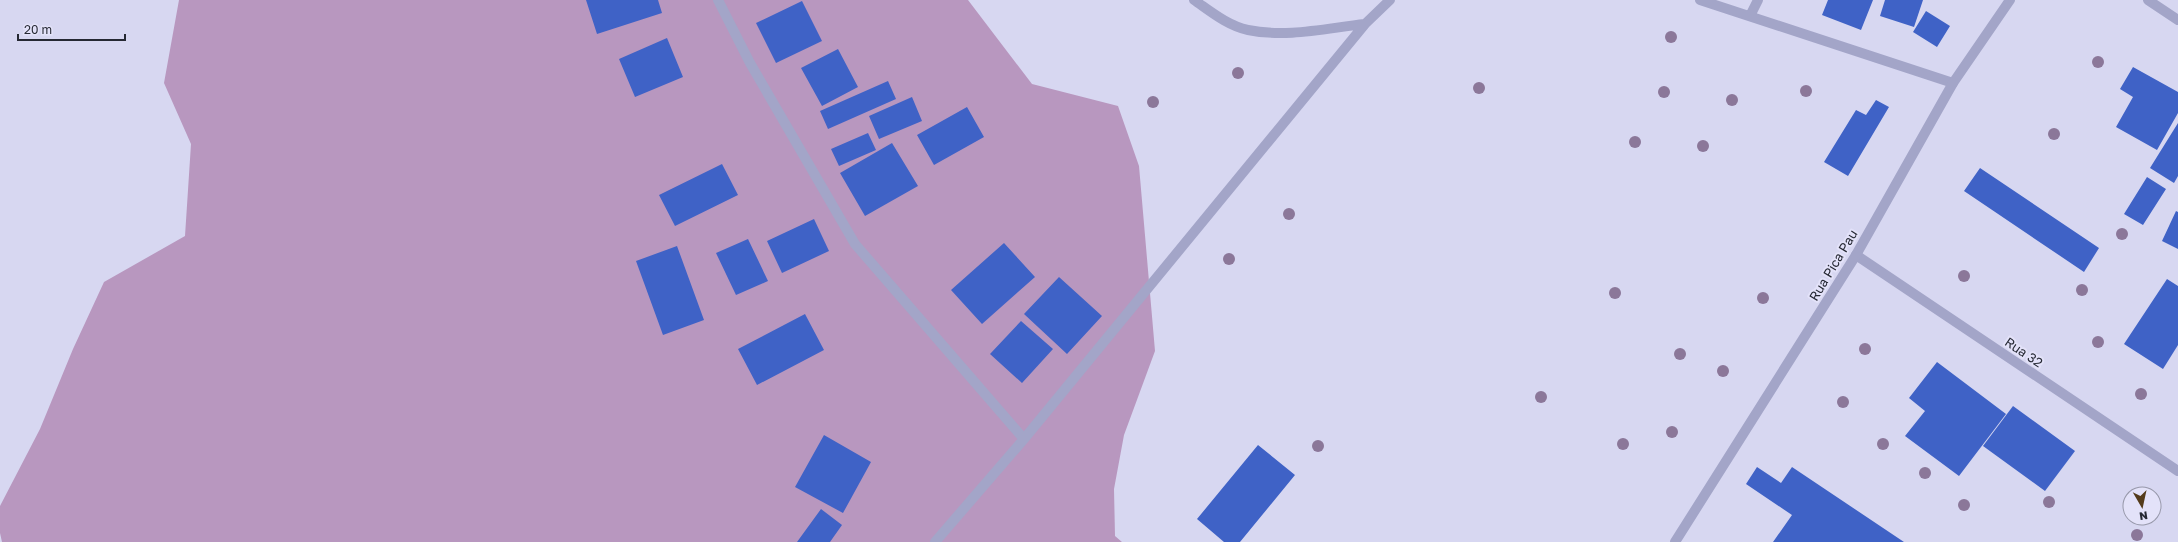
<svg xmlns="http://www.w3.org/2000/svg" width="2178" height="542" viewBox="0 0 2178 542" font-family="'Golos Text',sans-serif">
  <rect width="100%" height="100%" fill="#d7d7f1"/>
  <path fill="#b897bf" d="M179 0H968L1032 84 1118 106 1139 166 1155 351 1124 435 1114 489 1115 536 1122 542H2L0 533V506L40 429 73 349 104 282 185 236 191 144 164 83Z"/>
  <path fill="#3f62c6" d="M586 0H658L662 13 597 34Z
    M1828 0H1873L1861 30 1822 15Z
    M1885 0H1923L1914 27 1880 16Z
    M802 1 822 41 776 63 756 23Z
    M1926 11 1950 26 1937 47 1913 32Z
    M667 38 683 77 635 97 619 59Z
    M838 49 858 87 822 106 801 68Z
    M2133 67 2178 92V113L2157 150 2116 127 2133 97 2120 89Z
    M888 81 896 99 828 129 820 111Z
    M912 97 922 121 879 139 869 116Z
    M1876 100 1889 107 1848 176 1824 162 1856 110 1866 115Z
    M967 107 984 137 934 165 917 135Z
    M2178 123V176L2174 183 2150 168Z
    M868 133 876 150 839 166 831 149Z
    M892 143 918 186 865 216 840 173Z
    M722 164 738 195 675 226 659 195Z
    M1980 168 2099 248 2084 272 1964 191Z
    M2147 177 2166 189 2143 225 2124 214Z
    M2176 211 2178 212V249L2162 241Z
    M814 219 829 251 782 273 767 241Z
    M748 239 768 281 736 295 716 253Z
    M1004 243 1035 277 982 324 951 290Z
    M677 246 704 320 663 335 636 261Z
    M1059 277 1102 316 1067 354 1024 314Z
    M2167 279 2178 286V345L2163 369 2124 344Z
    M805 314 824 350 757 385 738 349Z
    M1021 321 1053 349 1022 383 990 354Z
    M1937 362 2006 414 1959 476 1905 436 1925 411 1909 398Z
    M2013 406 2075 451 2045 491 1983 446Z
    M824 435 871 462 843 513 795 487Z
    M1258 445 1295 475 1240 542H1224L1197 519Z
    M1757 467 1781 483 1792 467 1904 542H1773L1792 515 1746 484Z
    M821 509 842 525 830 542H797Z"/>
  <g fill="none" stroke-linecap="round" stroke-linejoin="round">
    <path stroke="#a3a5c8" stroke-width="10" d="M718 0 750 63 855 244 1024 439
      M1194 0C1210 11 1228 26 1248 30 1286 38 1327 28 1365 24
      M1700 0 1953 83
      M2148 0 2178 20
      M1750 16 1758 0
      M1856 255 2178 471
      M935 542 1024 439 1365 24 1390 0"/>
    <path stroke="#a3a5c8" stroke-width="10" d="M1675 542 1856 255 1953 83 2010 0"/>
  </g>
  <g fill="#8b7799">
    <circle cx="1671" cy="37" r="6"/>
    <circle cx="2098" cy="62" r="6"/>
    <circle cx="1238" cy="73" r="6"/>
    <circle cx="1479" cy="88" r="6"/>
    <circle cx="1806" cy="91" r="6"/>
    <circle cx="1664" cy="92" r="6"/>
    <circle cx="1732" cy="100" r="6"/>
    <circle cx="1153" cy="102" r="6"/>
    <circle cx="2054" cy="134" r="6"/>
    <circle cx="1635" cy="142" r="6"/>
    <circle cx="1703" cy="146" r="6"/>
    <circle cx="1289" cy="214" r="6"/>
    <circle cx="2122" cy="234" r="6"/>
    <circle cx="1229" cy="259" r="6"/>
    <circle cx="1964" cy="276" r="6"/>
    <circle cx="2082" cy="290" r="6"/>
    <circle cx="1615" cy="293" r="6"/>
    <circle cx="1763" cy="298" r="6"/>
    <circle cx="2098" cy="342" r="6"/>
    <circle cx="1865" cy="349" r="6"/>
    <circle cx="1680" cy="354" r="6"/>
    <circle cx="1723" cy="371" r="6"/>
    <circle cx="2141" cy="394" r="6"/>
    <circle cx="1541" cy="397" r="6"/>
    <circle cx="1843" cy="402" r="6"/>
    <circle cx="1672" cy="432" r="6"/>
    <circle cx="1623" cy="444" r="6"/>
    <circle cx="1883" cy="444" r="6"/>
    <circle cx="1318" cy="446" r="6"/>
    <circle cx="1925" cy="473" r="6"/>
    <circle cx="2049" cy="502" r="6"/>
    <circle cx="1964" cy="505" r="6"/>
    <circle cx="2137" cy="535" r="6"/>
  </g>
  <g text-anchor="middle" stroke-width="4" stroke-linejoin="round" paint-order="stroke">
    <g font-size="13" fill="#252833" stroke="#e3e2f9">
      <text transform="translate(1833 265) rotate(-59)" y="5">Rua Pica Pau</text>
      <text transform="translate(2024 352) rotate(34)" y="5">Rua 32</text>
    </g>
  </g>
  <g transform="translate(2142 506) rotate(171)"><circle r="19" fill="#e3e2f9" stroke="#9798aa"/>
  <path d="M0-3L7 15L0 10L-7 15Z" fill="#543b1b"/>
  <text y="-6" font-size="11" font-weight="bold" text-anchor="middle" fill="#252833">N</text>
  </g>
  <path d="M18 34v6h107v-6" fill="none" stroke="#252833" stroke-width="2"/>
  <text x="24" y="34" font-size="12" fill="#252833" stroke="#e3e2f9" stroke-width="3" paint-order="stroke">20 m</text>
</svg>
